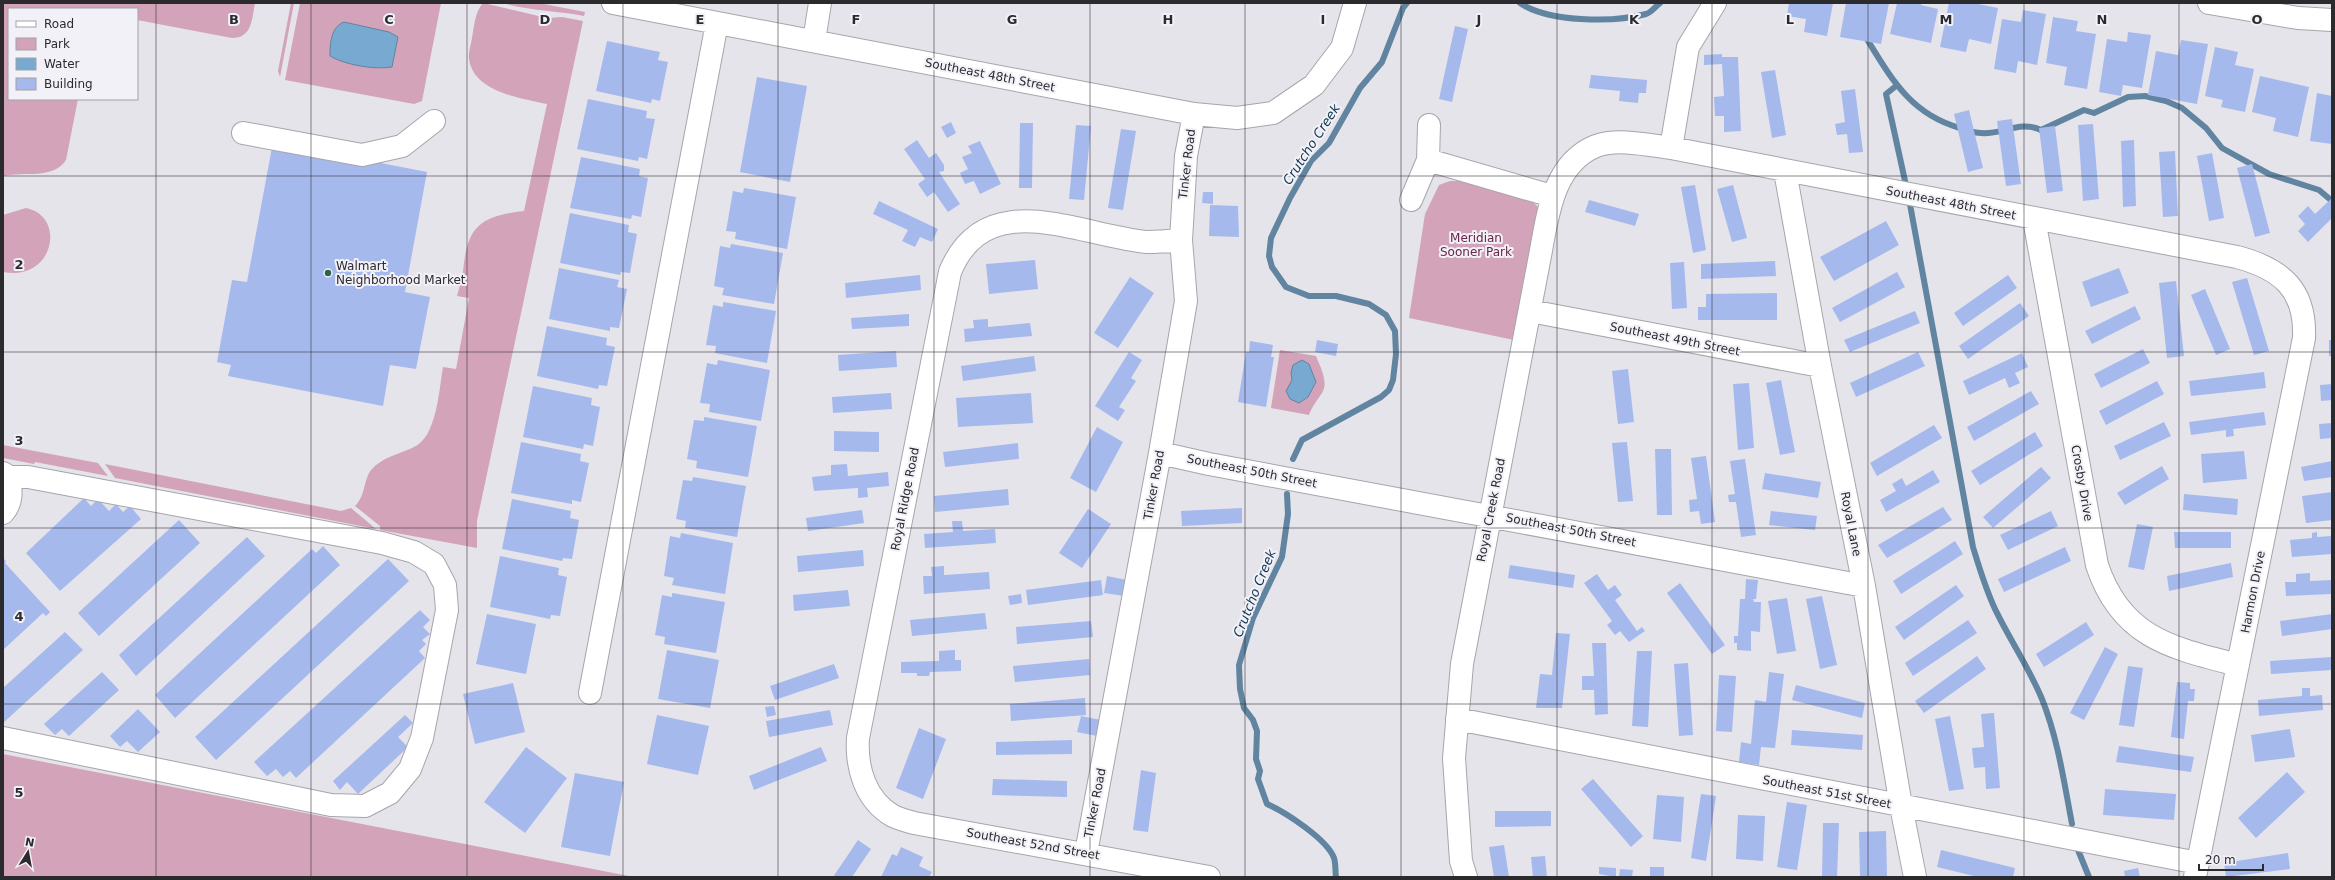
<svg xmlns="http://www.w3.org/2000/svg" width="2335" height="880" viewBox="0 0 2335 880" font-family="'DejaVu Sans',sans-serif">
  <rect width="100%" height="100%" fill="#e5e4eb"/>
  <path fill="#d3a3b9" d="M3 3H255C252 19 252 38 232 38L137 20V9H9V99H78L66 160C53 180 24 171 3 176Z
    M291 3H294L280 77 278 71Z
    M300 3H441L422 101 414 104 285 80Z
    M483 3 547 18 562 17 583 21 477 521V548L380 530V526L355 506C366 495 363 481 371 470 382 457 400 454 414 447 437 437 439 389 443 367L456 369 469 298 457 296C459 288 462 280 463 272 467 227 479 216 524 211L547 104C522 98 474 93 469 59 468 53 471 45 472 38 474 26 475 12 483 3Z
    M502 3H539L585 12 584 16C557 11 530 11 502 3Z
    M1450 181H1461L1532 201 1538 207 1514 340 1409 318 1425 214 1439 185Z
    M26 208C67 216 54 282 3 272V215Z
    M1280 350 1316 356C1320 366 1329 383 1322 393 1317 401 1312 406 1309 415L1271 408Z
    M3 445 98 463 108 476 35 462 34 464 3 458Z
    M105 464 341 511 351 508 376 529 115 478Z
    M3 754 634 877H3Z"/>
  <path fill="#78aad1" stroke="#6184a0" d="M344 22 389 32 398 37 392 67C375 70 345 65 330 56 330 43 331 27 344 22Z
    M1302 360 1309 364 1316 382 1308 397 1299 403 1290 399 1286 391 1292 380 1291 373 1293 365Z"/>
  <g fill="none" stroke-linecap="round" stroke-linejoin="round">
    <path stroke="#6184a0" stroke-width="6" d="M1520 3C1548 22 1613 23 1646 14 1651 13 1656 6 1660 3
      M1865 36C1891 78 1910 114 1960 128 1967 130 1974 133 1981 133 2002 135 2020 120 2041 130L2084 110 2094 113 2128 97 2145 96 2166 101 2182 108 2206 128 2222 148 2231 153 2269 174 2319 190 2332 201
      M1896 86 1886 94 1907 190
      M1909 199 1973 547C1980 570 1987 594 1998 615 2012 643 2030 670 2042 699 2058 739 2064 782 2072 824
      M1293 459 1302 440 1381 397 1389 390 1393 380 1396 354 1395 331 1386 315 1369 304 1336 296H1309L1286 287 1272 267 1269 256 1271 238 1290 198 1311 161 1329 143 1360 88 1382 62 1403 8 1407 3
      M1287 494 1288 514 1282 557 1253 618 1239 665 1240 689 1244 708 1253 720 1257 731 1256 759 1260 771 1258 779 1267 804C1285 812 1327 839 1334 858 1336 864 1335 871 1336 877
      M2078 850 2089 877"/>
  </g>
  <path fill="#a6b9ed" d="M1789 3H1833L1827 36 1804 32 1806 19 1787 16Z
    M1846 3H1889L1881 44 1840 37Z
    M1897 3H1921V5L1938 9 1931 43 1890 34Z
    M1949 3H1973L1998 8 1991 44 1969 39 1966 52 1940 47Z
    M2023 10 2046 14 2037 65 2018 61 2016 73 1994 69 2002 19 2021 22Z
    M2053 17 2078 21 2076 31 2096 34 2087 89 2064 85 2067 67 2046 63Z
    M1455 26 1468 29 1452 102 1439 99Z
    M2128 32 2151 35 2142 88 2123 85 2121 96 2099 92 2107 39 2127 42Z
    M2181 40 2208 44 2197 104 2148 95 2156 51 2178 55Z
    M607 41 660 52 658 60 668 62 660 101 652 99 651 103 596 91Z
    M2215 47 2238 52 2235 65 2254 69 2245 112 2221 107 2223 100 2205 96Z
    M1722 54V57H1738L1741 131 1724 132V116H1715L1714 97 1724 96 1722 64 1704 65V55Z
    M1775 70 1786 135 1772 138 1761 72Z
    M1591 75 1647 80 1646 93H1639L1638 103 1619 101 1620 91 1589 88Z
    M2260 76 2309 87 2298 137 2273 131 2276 118 2252 112Z
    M757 77 807 86 790 182 740 172Z
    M1855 89 1863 152 1849 153 1847 134 1837 135 1835 124 1845 122 1841 91Z
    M2317 93 2332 96V144L2310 141Z
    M588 99 647 111 646 118 655 119 647 159 639 157 638 161 577 149Z
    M1969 110 1983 168 1968 172 1954 114Z
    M2012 119 2021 184 2006 186 1997 121Z
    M951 122 956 133 947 138 941 127Z
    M1020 123H1033L1032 188H1019Z
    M2093 124 2099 199 2083 201 2078 125Z
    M1076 125 1091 126 1084 200 1069 199Z
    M2055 126 2063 191 2047 193 2039 128Z
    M1121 129 1136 131 1123 210 1108 208Z
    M917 140 929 158 936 153 944 165V171L939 172 960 204 948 212 934 192 927 197 918 184 925 179 904 149Z
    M2134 140 2136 206 2123 207 2121 141Z
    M980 141 1001 184 980 194 974 181 965 184 960 173 968 169 962 157 972 153 968 146Z
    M273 142 427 172 405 292 430 297 416 369 390 365 383 406 228 376 231 365 217 362 232 280 247 282Z
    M2175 151 2178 216 2163 217 2159 152Z
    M2212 153 2224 218 2209 221 2197 156Z
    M581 157 640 169 639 176 648 178 641 217 632 215 631 219 570 208Z
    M2252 164 2270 233 2255 237 2237 168Z
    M1695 185 1706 250 1693 253 1681 187Z
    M1733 185 1747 238 1732 242 1717 189Z
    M744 188 796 197 787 249 735 239 736 232 726 231 733 191 743 193Z
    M1203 192H1213V204L1202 203Z
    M2332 198V218L2308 242 2298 231 2305 224 2298 216 2308 206 2315 214Z
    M1589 200 1639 214 1635 226 1585 212Z
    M879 201 938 229 932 242 920 237 915 247 902 241 908 230 873 214Z
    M1210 205 1238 206 1239 237 1209 236Z
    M570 213 629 225 628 232 637 234 630 273 621 272 620 275 560 263Z
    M1886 221 1899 245 1834 281 1820 257Z
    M731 244 783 253 774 304 722 295 724 288 714 286 720 246 730 248Z
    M1035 260 1038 289 989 294 986 264Z
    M1775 261 1776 276 1701 279V264Z
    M1684 262 1687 308 1672 309 1670 263Z
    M559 268 619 280 617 287 627 289 619 328 610 327V331L549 319Z
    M2119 268 2129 293 2091 307 2082 282Z
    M1897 272 1905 287 1840 322 1832 308Z
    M920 275 921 290 846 298 845 283Z
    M2008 275 2017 288 1963 326 1954 313Z
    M1130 277 1154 293 1118 348 1094 333Z
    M2247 278 2269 351 2254 355 2232 282Z
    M2176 281 2184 356 2167 358 2159 283Z
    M2205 289 2230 349 2216 355 2191 295Z
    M1777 293V320H1698V307H1706V294Z
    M723 302 776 311 767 363 715 353 716 346 706 345 713 305 723 307Z
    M2020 303 2029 316 1968 359 1959 346Z
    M2135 306 2141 319 2092 344 2085 331Z
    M1915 311 1920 323 1850 352 1844 340Z
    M909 314V326L852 329 851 318Z
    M988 319V327L1030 323 1032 336 965 342 964 329 974 328 973 320Z
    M547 326 607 338 606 345 615 347 607 386 599 385 598 389 537 376Z
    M1317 340 1338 344 1336 356 1315 352Z
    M2329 340H2332V356H2329Z
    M1250 341 1273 345 1271 357H1274L1266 407 1238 402 1246 352H1249Z
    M2143 349 2150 363 2101 388 2094 374Z
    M896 351 897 367 839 371 838 355Z
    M1129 352 1142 360 1131 378 1136 381 1119 407 1125 410 1118 421 1095 406Z
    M1918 352 1925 366 1856 397 1850 383Z
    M2022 353 2028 367 2015 373 2020 383 2009 388 2005 378 1969 395 1963 381Z
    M1034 356 1036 371 963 381 961 366Z
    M718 360 770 370 761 421 709 412 710 404 700 403 707 363 717 365Z
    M1628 369 1634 422 1618 424 1612 371Z
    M2264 372 2266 388 2191 396 2189 381Z
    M1781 380 1795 452 1780 455 1766 383Z
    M2157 381 2164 394 2106 425 2099 411Z
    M1749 383 1754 448 1738 450 1733 384Z
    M2332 384V400L2321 401 2320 385Z
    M533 386 592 398 591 405 600 407 593 446 584 444 583 449 523 437Z
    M2031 391 2039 404 1974 441 1967 427Z
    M891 393 892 409 833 413 832 397Z
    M1031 393 1033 423 958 427 956 398Z
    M2264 412 2266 425 2233 429 2234 436 2226 437V430L2191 435 2189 422Z
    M704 417 757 426 748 477 696 468 697 461 687 459 694 420 704 421Z
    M2164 422 2171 436 2120 460 2114 446Z
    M2332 423V438L2320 439 2319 424Z
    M1934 425 1942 438 1877 476 1870 463Z
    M1097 427 1123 442 1096 492 1070 478Z
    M834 431 879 432V452L834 451Z
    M2035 432 2043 446 1980 485 1971 471Z
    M521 442 581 454 580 461 589 463 581 502 572 500V504L511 493Z
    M1627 442 1633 501 1618 502 1612 443Z
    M1018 443 1019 459 945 467 943 452Z
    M1655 449H1671L1672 515H1657Z
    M2244 451 2247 479 2203 483 2201 454Z
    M1706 456 1715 522 1701 524 1699 511 1690 512 1689 500 1697 499 1691 458Z
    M1745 459 1756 535 1741 537 1736 502H1729L1728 495 1735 494 1730 461Z
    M2332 461V477L2304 481 2301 467Z
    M847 464 848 476 888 472 889 486 867 488 868 497 858 498V488L814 491 812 477 831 475V465Z
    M2162 466 2169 479 2125 505 2117 493Z
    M2041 467 2051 478 1993 528 1983 517Z
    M1933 470 1940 482 1886 512 1880 500 1896 491 1892 484 1902 478 1906 486Z
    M1765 473 1821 482 1818 498 1762 489Z
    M693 477 746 486 737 537 685 528 686 521 676 519 683 480 692 481Z
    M1008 489 1009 505 935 512 934 496Z
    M2332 492V520L2306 523 2302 496Z
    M2184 494 2238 499 2237 515 2183 510Z
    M84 498 91 506 98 499 109 511 116 504 123 512 130 506 141 519 60 591 26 553Z
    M512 499 571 511 570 518 579 520 572 559 563 558 562 561 502 549Z
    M1943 507 1952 520 1887 558 1878 545Z
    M1242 508V523L1182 526 1181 511Z
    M1088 509 1111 524 1082 568 1059 553Z
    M862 510 864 523 808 531 806 518Z
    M1771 511 1817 516 1815 530 1769 525Z
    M2051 511 2058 526 2008 550 2000 535Z
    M179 520 200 543 99 636 78 613Z
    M952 521H962L963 531 995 529 996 543 925 548 924 534 953 532Z
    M2137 524 2153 527 2144 570 2128 567Z
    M2174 532H2231V548H2175Z
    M2317 532V537L2332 536V554L2292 557 2290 540 2312 538V533Z
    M681 533 733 543 725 594 672 585 674 578 664 576 670 536 680 538Z
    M247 537 265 556 136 676 119 655Z
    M1955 541 1963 554 1901 594 1893 581Z
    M323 546 340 565 175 718 155 695 312 549 316 553Z
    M2065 547 2071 561 2004 592 1998 579Z
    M863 550 864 566 798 572 797 556Z
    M500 556 559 568 558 575 567 577 560 616 551 615 550 619 490 607Z
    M3 558 6 561 5 563 50 612 46 616 43 613 3 650Z
    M388 559 409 581 216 760 195 737Z
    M2231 563 2233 577 2169 591 2167 576Z
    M1510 565 1575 575 1573 588 1508 578Z
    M944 566V575L989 572 990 589 924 594 923 576H932L931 567Z
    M2310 573V581L2332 580V594L2286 596 2285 582H2296V574Z
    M1597 574 1608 590 1615 585 1622 595 1615 600 1637 631 1642 627 1645 631 1629 642 1620 631 1615 635 1607 625 1612 621 1584 583Z
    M1107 576 1127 580 1124 596 1104 593Z
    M1746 579 1758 580 1756 599H1753L1754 602H1761L1760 632 1751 631V651L1737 650V643H1734V636H1738L1740 599H1745Z
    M1101 580 1103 595 1028 605 1026 590Z
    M1680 583 1725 645 1712 654 1667 593Z
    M1956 585 1964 596 1904 640 1895 627Z
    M848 590 850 606 794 611 793 595Z
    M672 593 725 602 716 653 664 644 665 637 655 635 662 595 672 597Z
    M1021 594 1022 603 1010 605 1008 596Z
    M1822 596 1837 665 1820 669 1806 599Z
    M1787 598 1796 651 1777 654 1768 601Z
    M420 610 430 620 423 627 430 634 422 640 426 644 419 651 425 658 296 778 290 771 283 777 276 769 267 776 254 762Z
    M985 613 987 629 912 636 910 620Z
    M487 614 536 624 526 674 476 664Z
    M2332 614V629L2282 636 2280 621Z
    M1968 620 1977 633 1913 676 1905 663Z
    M1091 621 1093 637 1017 644 1016 627Z
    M2086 622 2094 635 2044 667 2036 654Z
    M65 632 83 650 3 723V688Z
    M1556 633 1570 634 1562 708H1536L1540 674 1552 675Z
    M1592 643H1606L1608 714 1595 715 1594 690H1582V676H1594Z
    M2105 647 2118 654 2084 720 2070 713Z
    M667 650 719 660 710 708 658 699Z
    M955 650V660H961V671L930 672 929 676H917V673H901V662L939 661V651Z
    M1637 651H1652L1648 727 1632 726Z
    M1977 656 1986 669 1924 713 1915 701Z
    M2332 657V670L2271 674 2270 661Z
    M1089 659 1090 675 1015 682 1013 666Z
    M1688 663 1693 735 1679 736 1674 664Z
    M834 664 839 678 775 700 770 686Z
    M2128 666 2143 668 2134 727 2119 725Z
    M102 672 119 690 69 736 62 729 55 735 44 724Z
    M1769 672 1784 674 1775 748 1761 747 1759 765 1739 762 1741 742 1751 744 1755 700 1766 702Z
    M1719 675 1736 676 1732 732 1716 731Z
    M2177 682 2190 683V689H2195L2194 701H2188L2184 739 2171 737Z
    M513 683 525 732 475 744 463 694Z
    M1796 685 1865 703 1862 718 1792 700Z
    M2302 688H2310V696L2322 695 2323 710 2259 716 2258 700 2302 696Z
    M1085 698 1086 715 1011 721 1010 704Z
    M774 706 776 715 767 717 765 707Z
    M138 709 160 732 138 752 127 741 120 747 110 736Z
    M830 710 833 725 769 737 766 721Z
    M1994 713 2000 788 1986 789 1985 767 1974 768 1972 748 1984 747 1981 714Z
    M405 715 413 723 398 737 408 747 358 794 347 782 340 790 333 781Z
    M657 715 709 726 698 775 647 764Z
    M1081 716 1101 720 1097 736 1077 732Z
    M1950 716 1964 789 1949 791 1935 719Z
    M919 728 946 739 923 799 896 788Z
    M2290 729 2295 757 2255 762 2251 735Z
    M1792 730 1863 735 1862 750 1791 745Z
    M1072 740V754L996 755V742Z
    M2119 746 2194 757 2191 772 2116 762Z
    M526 747 567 778 525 833 484 802Z
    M821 747 827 761 754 790 749 776Z
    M1141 770 1156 773 1148 832 1133 830Z
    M2287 772 2305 792 2256 838 2238 818Z
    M575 773 624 782 610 856 561 847Z
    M993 779 1067 781V797L992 795Z
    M1593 779 1643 836 1631 847 1581 789Z
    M2105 789 2176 794 2174 820 2103 815Z
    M1701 794 1716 796 1706 861 1691 858Z
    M1657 795 1684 797 1681 842 1653 839Z
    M1787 802 1807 805 1797 870 1777 867Z
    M1495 811H1551V826L1495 827Z
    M1738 815 1765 816 1763 861 1736 859Z
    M1823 823H1839L1837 877H1822Z
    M1886 831 1887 877H1860L1859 832Z
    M858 840 871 849 852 877H833Z
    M1504 845 1509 877H1494L1489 847Z
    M901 847 923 857 919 866 932 872 929 877H881L892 854 897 856Z
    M1941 850 2015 868 2013 877H1978L1937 867Z
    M2288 853 2290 869 2226 877 2224 863Z
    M1545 856 1547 877H1533L1531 857Z
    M1599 867 1616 868V877L1599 874Z
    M1650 867H1664V877H1650Z
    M2138 868 2140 877H2125L2124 871Z
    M1620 869 1633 870 1632 877H1619Z"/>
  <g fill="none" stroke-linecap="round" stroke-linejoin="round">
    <g stroke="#a7a5ac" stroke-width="24">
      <path id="minor" d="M613 3 1194 114 1237 118 1273 113 1314 85 1342 48 1355 3
        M2209 3 2298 18 2332 20
        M814 41 820 3
        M243 133 362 155 402 146 434 121
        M1671 148 1688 47 1715 3
        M1428 160 1552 196
        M1785 171 1820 366 1864 586 1901 806 1915 877
        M1411 200 1428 160 1429 125
        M2034 219 2097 565C2121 638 2172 648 2238 665
        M1181 240C1170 241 1158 242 1147 242 1080 236 986 184 950 272L858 738C856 767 865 800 893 816 899 819 907 821 914 823L1209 877
        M1530 311 1820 366
        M1160 453 1209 464 1864 586
        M3 473 9 477C11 490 13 502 3 513
        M590 693 717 23
        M1457 719 2198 863
        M3 738 331 805 365 806 390 793 410 769 422 738 447 610 445 585 434 564 414 552 382 543 28 477H9
        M1086 853 1160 453 1186 301 1181 240 1186 156 1194 114
        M1466 877 1461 861 1454 758 1462 664 1539 261C1547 221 1551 164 1596 146 1618 138 1648 145 1671 148L2237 257C2282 269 2306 290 2304 338L2195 877"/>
    </g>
    <use href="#minor" stroke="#fff" stroke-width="22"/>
  </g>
  <path fill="none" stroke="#2b2a2d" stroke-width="1" stroke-opacity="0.55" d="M156 3V877M311 3V877M467 3V877M623 3V877M778 3V877M934 3V877M1090 3V877M1245 3V877M1401 3V877M1557 3V877M1712 3V877M1868 3V877M2024 3V877M2179 3V877M3 176H2332M3 352H2332M3 528H2332M3 704H2332"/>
  <circle fill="#2c634b" stroke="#f3f1f8" stroke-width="1.5" cx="328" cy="273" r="4"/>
  <g text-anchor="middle" stroke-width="4" stroke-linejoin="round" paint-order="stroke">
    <g font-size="12" fill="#2b2a2d" stroke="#f3f1f8">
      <text transform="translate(990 75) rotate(11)" y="4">Southeast 48th Street</text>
      <text transform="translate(1187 164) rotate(-83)" y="4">Tinker Road</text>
      <text transform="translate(1951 203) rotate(11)" y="4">Southeast 48th Street</text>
      <text transform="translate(1675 339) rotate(11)" y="4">Southeast 49th Street</text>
      <text transform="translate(1252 471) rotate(11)" y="4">Southeast 50th Street</text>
      <text transform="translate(2082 483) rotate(80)" y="4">Crosby Drive</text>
      <text transform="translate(1154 485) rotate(-80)" y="4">Tinker Road</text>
      <text transform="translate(905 499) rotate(-79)" y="4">Royal Ridge Road</text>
      <text transform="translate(1491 510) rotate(-79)" y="4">Royal Creek Road</text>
      <text transform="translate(1851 524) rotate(79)" y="4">Royal Lane</text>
      <text transform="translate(1571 530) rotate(11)" y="4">Southeast 50th Street</text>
      <text transform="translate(2253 592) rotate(-79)" y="4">Harmon Drive</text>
      <text transform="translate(1827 792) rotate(11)" y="4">Southeast 51st Street</text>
      <text transform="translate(1095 803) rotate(-79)" y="4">Tinker Road</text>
      <text transform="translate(1033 844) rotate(10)" y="4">Southeast 52nd Street</text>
    </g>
    <g font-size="12" fill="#682449" stroke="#f3f1f8">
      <text x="1476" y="242">Meridian<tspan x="1476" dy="14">Sooner Park</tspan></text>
    </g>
    <g font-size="12" fill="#2b2a2d" stroke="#f3f1f8" text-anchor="start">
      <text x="336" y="270">Walmart<tspan x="336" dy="14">Neighborhood Market</tspan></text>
    </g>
    <g font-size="13" font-style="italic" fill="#0d354f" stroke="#f3f1f8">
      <text transform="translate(1311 144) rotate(-57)" y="5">Crutcho Creek</text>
      <text transform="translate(1254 593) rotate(-68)" y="5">Crutcho Creek</text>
    </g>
  </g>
  <g font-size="13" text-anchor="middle" font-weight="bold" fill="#2b2a2d" stroke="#f3f1f8" stroke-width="4" stroke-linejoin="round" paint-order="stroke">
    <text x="234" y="24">B</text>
    <text x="389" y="24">C</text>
    <text x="545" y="24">D</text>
    <text x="700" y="24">E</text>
    <text x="856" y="24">F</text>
    <text x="1012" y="24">G</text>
    <text x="1168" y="24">H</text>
    <text x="1323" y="24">I</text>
    <text x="1479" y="24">J</text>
    <text x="1634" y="24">K</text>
    <text x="1790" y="24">L</text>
    <text x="1946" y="24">M</text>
    <text x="2102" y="24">N</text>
    <text x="2257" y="24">O</text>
    <text x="19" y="269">2</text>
    <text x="19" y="445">3</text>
    <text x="19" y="621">4</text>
    <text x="19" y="797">5</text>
  </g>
  <rect width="2335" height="880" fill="none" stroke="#2b2a2d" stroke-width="8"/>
  <rect x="8" y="8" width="130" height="92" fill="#f3f1f8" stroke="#a3a1a7"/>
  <rect x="16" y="21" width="20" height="6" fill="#ffffff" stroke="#a3a1a7"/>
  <text x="44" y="28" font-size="12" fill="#2b2a2d">Road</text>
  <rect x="16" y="38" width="20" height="12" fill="#d3a3b9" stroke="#a3a1a7"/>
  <text x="44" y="48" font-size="12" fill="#2b2a2d">Park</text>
  <rect x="16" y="58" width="20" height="12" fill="#78aad1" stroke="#a3a1a7"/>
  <text x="44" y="68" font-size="12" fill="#2b2a2d">Water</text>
  <rect x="16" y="78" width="20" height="12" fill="#a6b9ed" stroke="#a3a1a7"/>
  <text x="44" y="88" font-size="12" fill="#2b2a2d">Building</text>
  <g transform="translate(28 852) rotate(11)" stroke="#f3f1f8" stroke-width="3" paint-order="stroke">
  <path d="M0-3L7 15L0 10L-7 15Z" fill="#2b2a2d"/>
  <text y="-6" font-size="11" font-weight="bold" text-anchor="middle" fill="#2b2a2d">N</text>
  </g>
  <path d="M2199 864v6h64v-6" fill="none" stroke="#2b2a2d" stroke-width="2"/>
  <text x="2205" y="864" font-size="12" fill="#2b2a2d" stroke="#f3f1f8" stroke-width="3" paint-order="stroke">20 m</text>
</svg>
